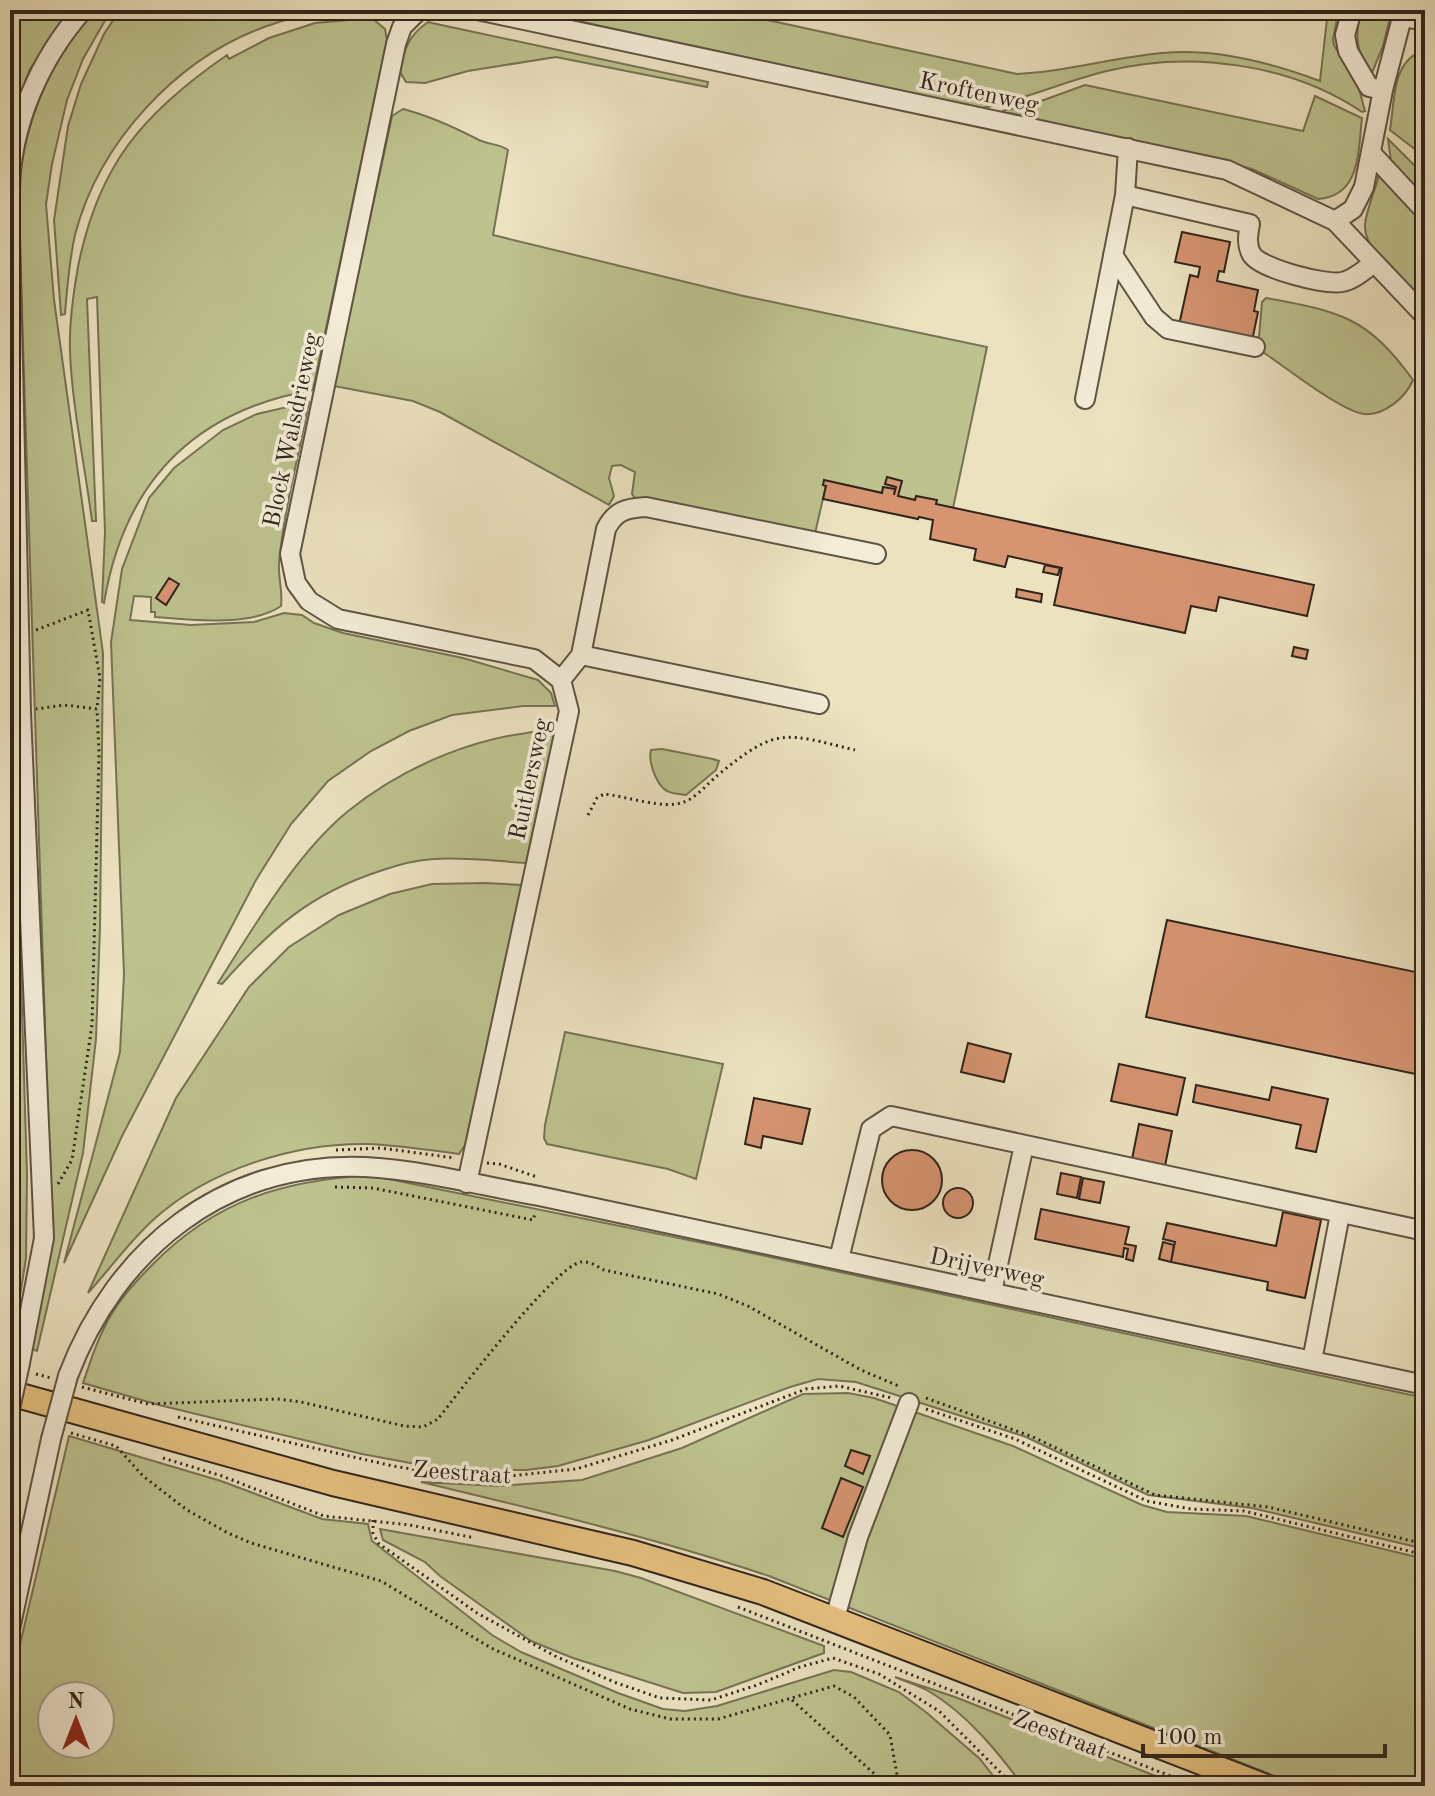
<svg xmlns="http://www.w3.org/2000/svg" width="1435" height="1796" viewBox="0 0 1435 1796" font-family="'Old Standard TT',serif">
  <rect width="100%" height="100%" fill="#ece2c0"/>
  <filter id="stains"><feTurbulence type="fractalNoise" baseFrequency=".0025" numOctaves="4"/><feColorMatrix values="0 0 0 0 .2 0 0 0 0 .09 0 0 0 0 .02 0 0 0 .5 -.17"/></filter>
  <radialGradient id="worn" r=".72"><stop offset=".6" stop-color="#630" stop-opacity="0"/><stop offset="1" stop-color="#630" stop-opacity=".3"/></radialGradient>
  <path fill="#bdc28e" stroke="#767354" stroke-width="2" fill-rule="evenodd" d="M10 10H72L30 69 10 123Z
    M95 10H111L83 59 67 100 52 164 46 204 54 300 103 653 100 927 96 1039 83 1153 37 1351 32 1349 52 1243 18 190C25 121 48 63 95 10Z
    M120 10H376C363 13 347 12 333 13 311 14 288 18 267 26 177 58 99 142 75 235 69 261 67 288 65 314L61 315 54 220 68 126 81 84 104 34Z
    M525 10H721L1017 74C1067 72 1114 57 1163 53 1215 48 1272 63 1320 81L1328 10H1339L1333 39 1334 45 1359 89 1365 111 1362 112C1291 64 1190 50 1107 71 1065 81 1026 99 983 108Z
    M1361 10H1392L1383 46 1372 73C1355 53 1355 34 1361 10Z
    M372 18 385 29 387 40 313 390C193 411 124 483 104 603L102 602 105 532 97 297 87 299 96 521H92C85 467 72 405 70 352 69 323 73 295 78 267 98 165 143 113 227 55L229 59 269 38 315 23Z
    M428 22 432 23 708 82 707 87 556 57 468 71 425 83 406 82 400 72C404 49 408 36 428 22Z
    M1425 50V157L1390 130C1395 101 1391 60 1425 50Z
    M1085 85 1303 131 1315 96 1362 118C1358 151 1361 196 1318 199L1252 169 1002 111 1030 105Z
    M403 109C430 116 454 127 479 140 489 145 498 143 508 150L493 235 739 295 987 347 953 508 827 481 814 538 638 502 632 494 635 472 621 465 612 466 609 478 614 496 609 505 440 412 413 401 334 386 392 116Z
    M1388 139 1425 176V202L1391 161Z
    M1379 175 1425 225V305C1407 286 1362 251 1365 224 1367 208 1375 191 1379 175Z
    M1266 298C1339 311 1368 317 1413 380 1406 397 1384 416 1364 414 1341 411 1288 369 1267 355L1258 348 1262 302Z
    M309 402C299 455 284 509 279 563 278 578 283 591 281 606 251 627 190 620 155 617V612H151V597L134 596 130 620 191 625 254 622 284 613 302 615 314 623 343 633 463 658 538 680 551 693 555 706H523L452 715 409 731 371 751 328 781 291 824 256 880 122 1136 64 1263 120 1052 124 974 111 642 122 569 149 498 174 468 223 430 257 414Z
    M10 617 27 1174 26 1258 10 1359Z
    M555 730 526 863C496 861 465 857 434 859 415 860 397 865 380 871 309 894 270 930 222 984L218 983C254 927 296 854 347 812 405 765 480 734 555 730Z
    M662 749 713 759 719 761 716 770 686 795C681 794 672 794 667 791 656 785 648 761 651 750Z
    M486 883 522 885 465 1145 459 1154C428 1150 398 1145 367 1144 293 1143 208 1170 153 1220 129 1242 109 1270 88 1293L176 1098 249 987 289 947 339 915 390 894 432 884Z
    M565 1032 723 1064 696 1179 668 1169 547 1144 544 1138 545 1125Z
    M369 1175 733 1249 1425 1398V1549L1252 1508 1148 1495 1026 1437 856 1382 818 1379 790 1387 649 1440 558 1466 526 1470H448L362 1454 159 1405 83 1383C91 1360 98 1337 111 1315 122 1296 138 1279 154 1263 217 1200 282 1181 369 1175Z
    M848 1393 874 1398 1013 1446 1142 1505 1167 1512 1246 1516 1425 1559V1786H1300L769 1576C655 1538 538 1510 421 1482L499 1486 582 1480 682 1448 803 1394Z
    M69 1436 221 1481 322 1519 368 1524 372 1541 492 1635 521 1652 618 1693 663 1709 685 1711 717 1706 834 1670 851 1672 899 1692 927 1713 980 1759 1001 1786H10V1687ZM52 1696H100V1744H52Z
    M380 1529 615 1571 641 1578 824 1646V1653L716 1692 683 1693 573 1658 531 1641 440 1576 425 1562 383 1540Z
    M895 1677 955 1697 1181 1786H1023C998 1752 967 1714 930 1692 920 1686 906 1682 895 1677Z"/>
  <path fill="#d69471" stroke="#30241b" stroke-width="2" d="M1182 232 1230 242 1224 272 1219 271 1217 281 1258 290 1254 311 1258 312 1252 341 1179 325 1190 275 1198 277 1200 267 1175 262Z
    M887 477 902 481 898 496 915 500 916 496 937 500 936 504 1314 585 1307 616 1219 597 1216 611 1191 606 1185 633 1054 605 1062 568 1008 556 1005 567 974 560 976 549 930 539 933 520 919 517 918 519 823 499 826 486 823 485 824 480 882 493 883 487 895 489 894 495 896 487 885 484Z
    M1045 565 1060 568 1058 575 1043 572Z
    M169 578 179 584 166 605 156 598Z
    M1017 589 1042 594 1041 602 1016 597Z
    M1294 647 1308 650 1306 659 1292 656Z
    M1167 920 1425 974V1076L1146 1017Z
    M968 1043 1011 1054 1004 1082 961 1072Z
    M1119 1064 1185 1078 1177 1115 1111 1101Z
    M1196 1085 1269 1100 1272 1087 1328 1099 1316 1152 1296 1148 1301 1125 1193 1102Z
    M754 1098 810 1109 802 1144 763 1136 761 1148 745 1144Z
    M1139 1124 1172 1131 1165 1166 1132 1159Z
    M882 1180a30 30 0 1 1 60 0a30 30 0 1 1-60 0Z
    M1061 1173 1081 1177 1077 1198 1057 1194Z
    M1083 1178 1104 1182 1100 1203 1079 1199Z
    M943 1203a15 15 0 1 1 30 0a15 15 0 1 1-30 0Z
    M1041 1209 1129 1227 1125 1244 1136 1246 1133 1261 1126 1259 1128 1249 1124 1248 1123 1257 1035 1239Z
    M1283 1212 1321 1220 1305 1298 1267 1290 1268 1282 1171 1262 1175 1242 1163 1239 1167 1223 1276 1246Z
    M1163 1242 1174 1245 1171 1262 1159 1259Z
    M851 1450 870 1456 863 1474 845 1466Z
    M841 1478 863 1487 843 1537 822 1528Z"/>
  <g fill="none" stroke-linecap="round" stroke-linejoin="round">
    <g stroke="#5f5444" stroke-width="22">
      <path id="minor" d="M419 10 402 27 396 44 290 554 296 583 309 601 338 619 534 659 561 680
        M477 10 1227 170 1335 221 1425 316
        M1352 10 1345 35 1348 51 1369 87 1383 90
        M1403 17 1425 21
        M1372 154 1425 211
        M10 190C11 124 40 59 83 10
        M1125 195 1250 224C1248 235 1246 245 1252 255 1262 269 1324 285 1342 282 1354 280 1365 269 1374 263
        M1335 221 1353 209 1364 187 1383 90 1404 10
        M10 235 21 713 44 1238 20 1363
        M1113 255 1154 317 1168 329 1255 347
        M1085 399 1125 195 1128 148
        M581 655 819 704
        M467 1183 569 711 561 680 581 655 606 529C615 511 626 508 646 507L876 554
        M839 1259 871 1129 891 1116 1425 1231
        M992 1292 1024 1145
        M1312 1361 1340 1214
        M68 1376C116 1249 224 1161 365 1167 424 1170 482 1186 539 1196L1425 1385
        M835 1618 858 1537 909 1403
        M10 1629 51 1439"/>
    </g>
    <g stroke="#30241b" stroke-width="28">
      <path id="major" d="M10 1393 333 1483 633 1553 763 1592 1263 1786"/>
    </g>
    <path stroke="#30241b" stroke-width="3" stroke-dasharray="2 4" stroke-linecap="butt" d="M36 630 88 610 100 678 97 709 64 705 36 709
      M588 815 597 798 604 794C625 796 665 810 684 802 696 798 708 783 718 775 777 726 785 733 855 750
      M336 1150 381 1148 455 1158
      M487 1163 499 1164 537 1177
      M58 1184 72 1160 92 1025 99 753 97 709
      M335 1187 373 1188 533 1220 535 1214
      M36 1374 51 1378
      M82 1387 148 1404 277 1399 301 1402 404 1426 423 1427 438 1419C458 1393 555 1266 581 1262 589 1261 597 1266 604 1270L718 1294 748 1306 861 1370 901 1387
      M926 1398 1033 1437 1155 1495 1268 1507 1425 1544
      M926 1409 1015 1439 1147 1501 1191 1509 1244 1511 1425 1555
      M178 1417 393 1466 449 1475 491 1478 576 1469 672 1440 806 1389 839 1386 892 1398
      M71 1433 116 1446 143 1476 187 1510 228 1533 251 1543 381 1581 491 1648 630 1709 670 1719H718L834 1686 854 1697 890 1735 899 1786
      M163 1458 222 1476 324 1516 410 1525 475 1538
      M373 1520V1533L378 1543 477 1613 555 1656 614 1682 660 1698 711 1700 757 1685 800 1667 833 1658 879 1674 939 1711 1005 1777 1010 1786
      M738 1607 1196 1786
      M10 1678 18 1642
      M792 1700 888 1786"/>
    <use href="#minor" stroke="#f3ecd6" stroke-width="18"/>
    <use href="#major" stroke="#e6c180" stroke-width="24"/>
    <g stroke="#5f5444" stroke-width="22" stroke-linecap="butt">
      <path id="minor-bridge" d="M10 1409 20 1363
        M51 1439 68 1376"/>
    </g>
    <use href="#minor-bridge" stroke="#f3ecd6" stroke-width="18"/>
  </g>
  <g text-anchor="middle" stroke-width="7" stroke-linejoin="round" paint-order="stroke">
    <g font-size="24" fill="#30241b" stroke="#f3ecd6">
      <text transform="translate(979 92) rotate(12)" y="8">Kroftenweg</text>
      <text transform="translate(291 430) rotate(-78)" y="8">Block Walsdrieweg</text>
      <text transform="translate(529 779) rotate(-78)" y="8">Ruitlersweg</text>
      <text transform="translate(987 1267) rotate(12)" y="8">Drijverweg</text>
      <text transform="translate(462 1472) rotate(4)" y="8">Zeestraat</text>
      <text transform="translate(1060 1734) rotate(21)" y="8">Zeestraat</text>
    </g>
  </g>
  <rect width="1435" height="1796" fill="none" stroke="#ece2c0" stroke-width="40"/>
  <rect x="12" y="12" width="1411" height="1772" fill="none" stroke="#30241b" stroke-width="4"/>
  <rect x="20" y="20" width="1395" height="1756" fill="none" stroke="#30241b" stroke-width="2"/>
  <g transform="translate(76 1720)"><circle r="38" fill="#f3ecd6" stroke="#a59c8b" stroke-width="2"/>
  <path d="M0-6L14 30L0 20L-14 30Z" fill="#8f2418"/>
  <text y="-12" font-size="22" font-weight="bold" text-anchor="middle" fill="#30241b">N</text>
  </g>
  <path d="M1143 1744v12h242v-12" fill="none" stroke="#30241b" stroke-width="4"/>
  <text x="1155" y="1744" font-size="24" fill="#30241b" stroke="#f3ecd6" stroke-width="6" paint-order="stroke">100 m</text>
  <rect width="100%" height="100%" filter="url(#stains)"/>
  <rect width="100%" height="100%" fill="url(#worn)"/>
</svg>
